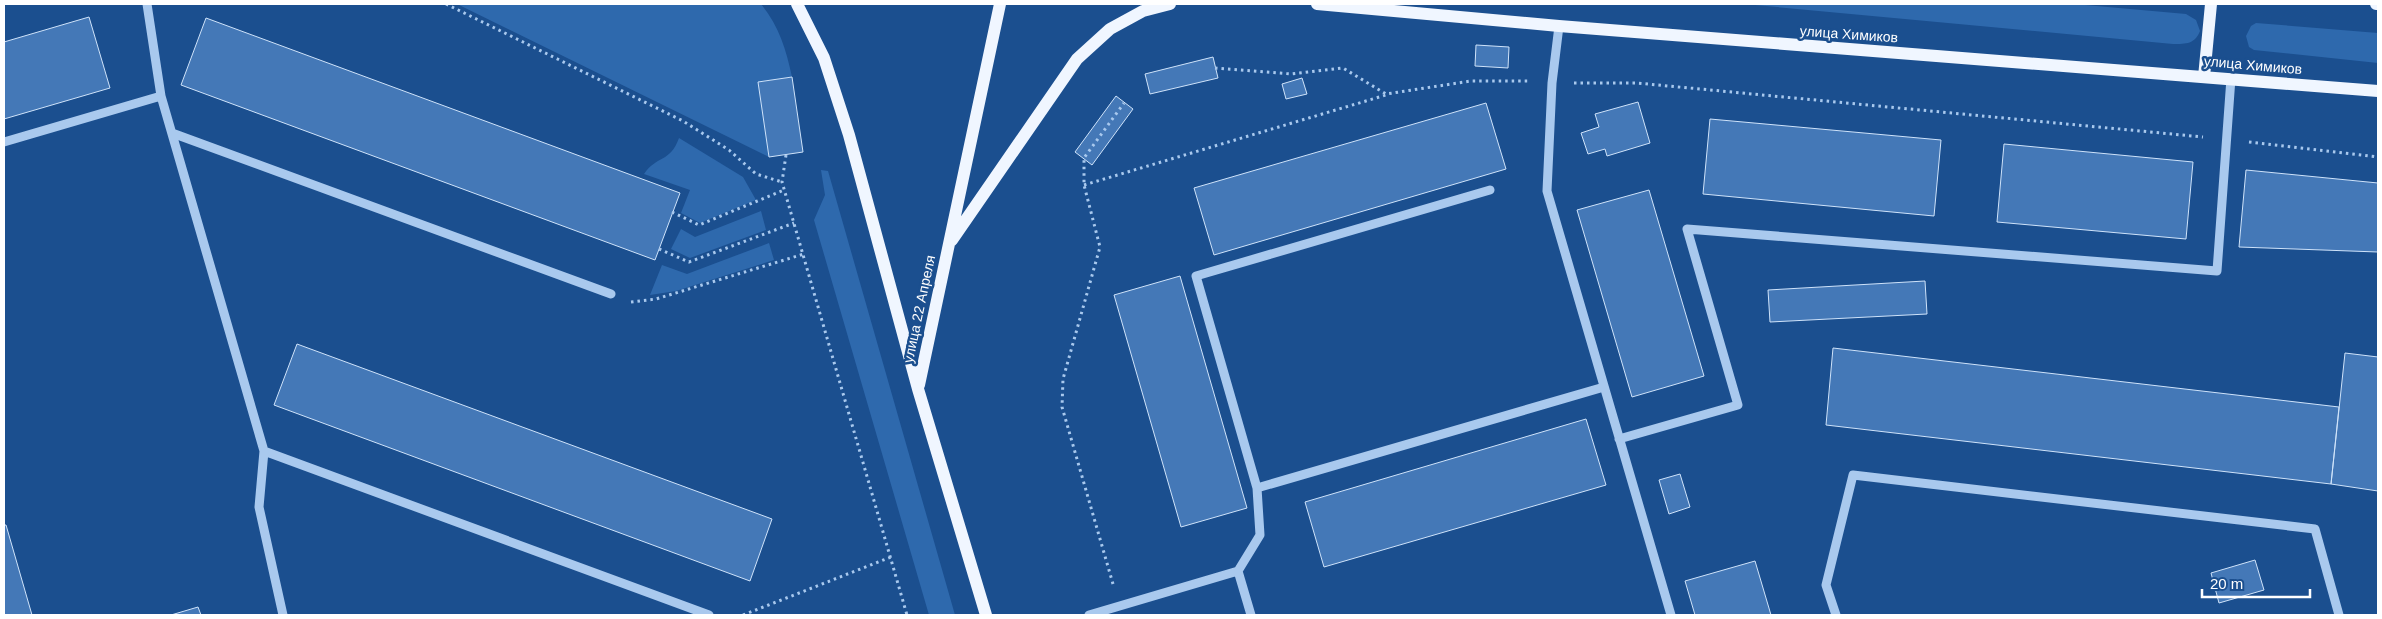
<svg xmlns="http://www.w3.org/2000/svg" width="2382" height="619" viewBox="0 0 2382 619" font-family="Arial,sans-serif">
  <rect width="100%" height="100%" fill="#1b4f8f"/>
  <path fill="#2e69ad" d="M457 4H761C779 26 786 49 792 77L759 82 769 157Z
    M1744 4H2074L2186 14 2196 20 2200 31C2195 44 2186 44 2173 44Z
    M2256 23 2378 33V63L2254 50 2249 47 2246 36 2251 26Z
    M679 138 743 177 756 200 700 223 681 213 690 190 644 174C657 155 670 163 679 138Z
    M821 170 828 171 955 615H929L814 220 825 195Z
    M761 211 766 230 690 258 671 249 681 229 695 237Z
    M769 243 774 260 676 291 650 295 662 265 687 274Z"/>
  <path fill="#4478b7" stroke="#cfe3fa" d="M89 17 110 88 4 119V42Z
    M206 18 680 193 655 260 181 85Z
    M1476 45 1509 47 1508 68 1475 66Z
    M1213 57 1218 78 1150 94 1145 74Z
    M792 77 803 152 769 157 758 82Z
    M1302 78 1307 94 1286 99 1282 84Z
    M1116 96 1133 109 1092 165 1075 152Z
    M1638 102 1650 143 1607 156 1605 149 1588 154 1581 133 1599 127 1595 114Z
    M1486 103 1506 169 1214 255 1194 188Z
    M1710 119 1941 140 1934 216 1703 194Z
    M2004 144 2193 162 2186 239 1997 222Z
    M2246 170 2378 183V252L2239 247Z
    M1649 190 1704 376 1632 397 1577 210Z
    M1180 276 1247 508 1181 527 1114 295Z
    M1925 281 1927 314 1770 322 1768 290Z
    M297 344 772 519 750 581 274 405Z
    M1833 348 2339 407 2331 484 1826 425Z
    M2345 353 2378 357V491L2331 484Z
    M1586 419 1606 485 1324 567 1305 502Z
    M1680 474 1690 507 1669 514 1659 480Z
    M4 525H6L32 615H4Z
    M2255 560 2264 590 2219 603 2211 573Z
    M1755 561 1771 615H1695L1685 581Z
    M198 607 201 615H171Z"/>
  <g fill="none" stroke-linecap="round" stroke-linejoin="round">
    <path stroke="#a9c9ee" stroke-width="3" stroke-dasharray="2.5 4" stroke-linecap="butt" d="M446 4 683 121 729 150 756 174 782 182
      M1215 68 1291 74 1343 68 1386 94 1471 81H1528
      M1574 83H1637L2203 137
      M2249 142 2378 157
      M786 155 782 182 907 615
      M1084 185 1386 95
      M672 212 699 225 784 190
      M659 249 689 262 794 223
      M631 302 656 299 804 254
      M1113 584 1062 407 1063 379 1100 247 1084 185V158L1124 103
      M743 615 891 557"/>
    <path stroke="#a9c9ee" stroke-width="9" d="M147 4 161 96 264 451 259 507 283 615
      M1559 26 1552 83 1547 191 1671 615
      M172 133 611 294
      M4 142 161 96
      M1490 190 1196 276 1257 488 1604 387
      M1619 439 1738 405 1687 229 2217 271 2231 78
      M264 451 709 615
      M1238 571 1251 615
      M1089 615 1238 571 1260 535 1257 488
      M1836 615 1826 585 1853 475 2315 529 2339 615"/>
    <path stroke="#f0f6ff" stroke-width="12" d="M797 4 824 58 849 135 918 389 986 615
      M1317 4 1559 26 2378 91
      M2376 4H2378
      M2204 77 2211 4
      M952 240 1077 59 1110 29 1143 11 1170 4
      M919 385 1000 4"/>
  </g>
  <g text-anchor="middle" stroke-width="5" stroke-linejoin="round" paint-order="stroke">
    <g font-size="14" fill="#fff" stroke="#1b4f8f">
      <text transform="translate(1849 34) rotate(4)" y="5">улица Химиков</text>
      <text transform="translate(2253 65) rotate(5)" y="5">улица Химиков</text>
      <text transform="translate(919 309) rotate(-78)" y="5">улица 22 Апреля</text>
    </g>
  </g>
  <rect width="2382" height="619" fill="none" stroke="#ffffff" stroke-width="10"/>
  <path d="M2202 589v8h108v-8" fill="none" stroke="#ffffff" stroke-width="2.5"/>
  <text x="2210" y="589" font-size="15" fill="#ffffff" stroke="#1b4f8f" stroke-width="4" paint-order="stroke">20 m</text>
</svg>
